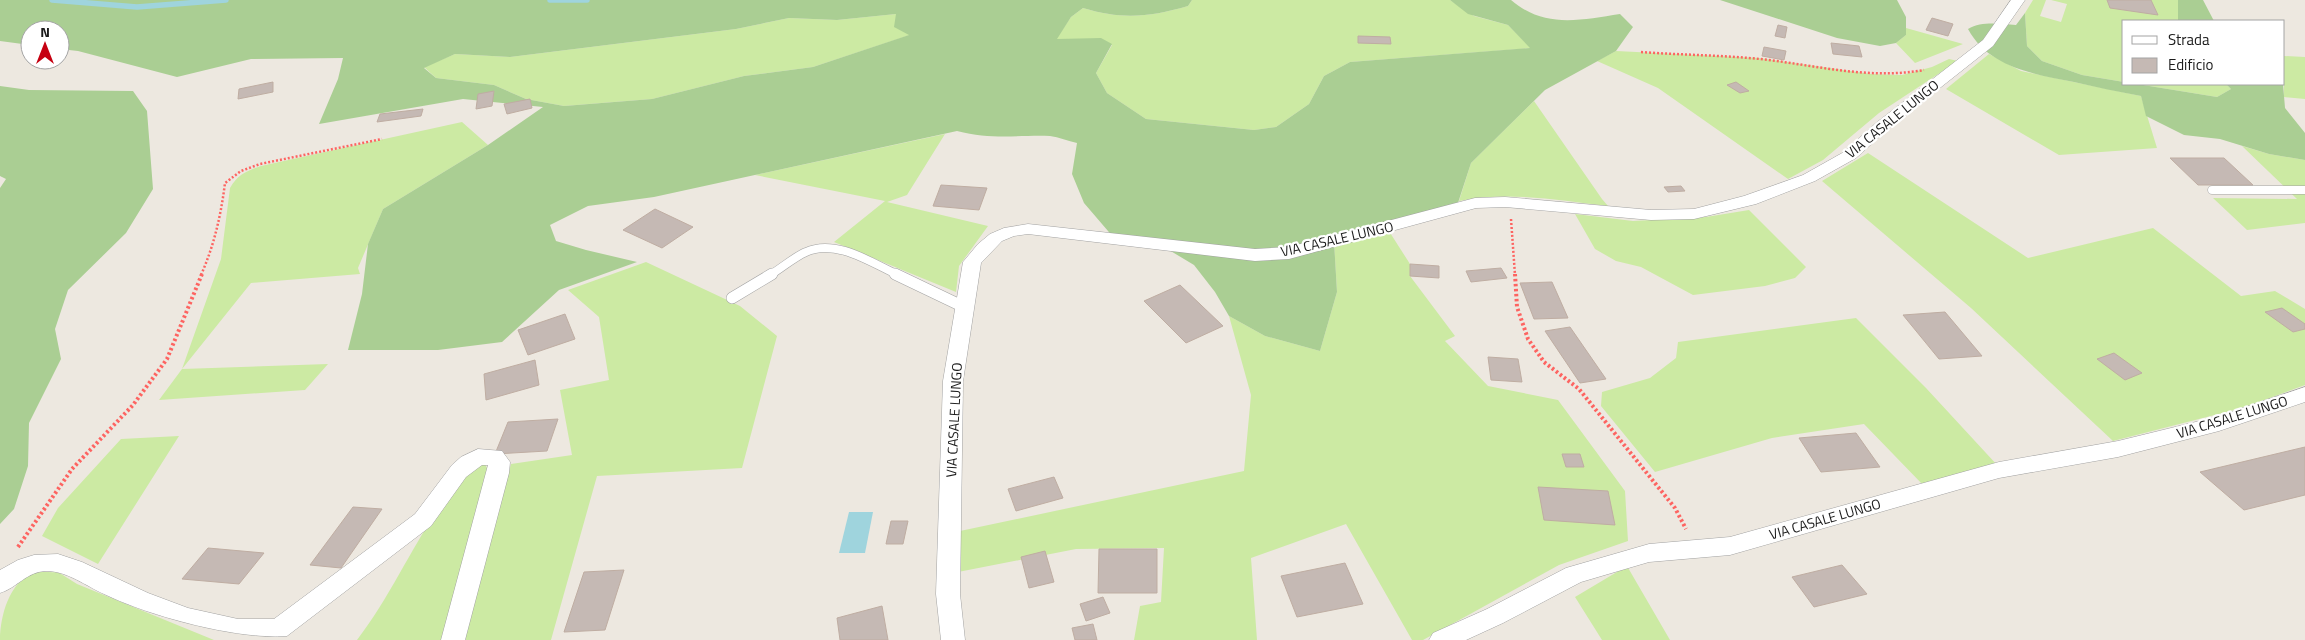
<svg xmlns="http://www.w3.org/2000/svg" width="2305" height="640" viewBox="0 0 2305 640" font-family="'Titillium Web',sans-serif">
  <rect width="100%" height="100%" fill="#ede8e0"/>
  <path fill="#cceaa3" d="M1192 0H1450L1474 16 1508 25 1531 48 1350 62 1324 76 1309 104 1276 127 1254 130 1146 119 1107 93 1096 73 1112 45 1056 39 1071 17 1083 8C1122 20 1150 17 1188 6Z
    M2033 0H2046L2040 16 2061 22 2067 4 2051 0H2178V21H2124V82L2082 75 2042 61 2027 46 2025 13Z
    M896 14 910 35 813 67 744 76 652 99 564 106 526 99 494 85 436 78 424 67 455 54 510 57 736 29 789 18 837 20Z
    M1906 28 1963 44 1915 63 1896 43 1906 35Z
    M1616 51 1759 58 1871 74 1902 75 1932 67 1949 59 1958 61 1879 113 1823 160 1788 179 1658 88 1597 61Z
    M1989 54 2021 71 2141 96 2157 148 2059 155 1946 89Z
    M2284 56 2305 57V99L2284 97Z
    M2137 84H2226L2231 89 2217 97Z
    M1534 101 1602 199 1608 206C1558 200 1509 191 1459 201L1471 163Z
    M462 122 488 145 383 209 358 268 360 274 251 283 182 369 328 364 305 390 159 400 182 369 221 259 230 188C238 174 247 171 261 166Z
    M945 134 907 195 887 202 988 226 959 266 956 292 834 242 885 201 755 175Z
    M2242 146 2269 154 2305 160V223L2247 230 2213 198 2297 199Z
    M1868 153 2028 258 2153 228 2241 296 2275 291 2305 309V385L2246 407 2113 441 1971 308 1822 181Z
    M1749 210 1806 267 1795 278 1765 286 1693 295 1641 267 1616 261 1595 249 1575 214 1633 221 1706 217Z
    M1387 228 1410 264V276L1455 336 1445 341 1488 386 1558 400 1625 491 1628 541 1559 565 1423 640H1412L1346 524 1251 558 1257 640H1134L1140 606 1161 602 1164 548 1076 549 958 572 960 531 1244 471 1251 395 1229 316 1265 336 1320 351 1337 292 1334 241Z
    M646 262 740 306 777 336 742 468 597 476 551 640H466L465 631 473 599 511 464 572 455 560 390 609 380 599 317 568 290Z
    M1856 318 1926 388 1998 466 1924 486 1864 424 1772 438 1655 472 1601 406 1602 392 1650 378 1676 358 1678 342Z
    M179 436 98 564 42 536 58 508 121 439Z
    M477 464H485L488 470V475L441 640H357C391 596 412 545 444 501 454 487 462 473 477 464Z
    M1627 566 1670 640H1602L1575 597Z
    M58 572 77 584 214 640H0C0 617 9 581 34 573 41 571 51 573 58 572Z"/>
  <path fill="#aace93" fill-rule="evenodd" d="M0 0H1192L1188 6C1150 17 1122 20 1083 8L1071 17 1057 39 1101 38 1112 44 1096 73 1107 93 1146 119 1254 130 1276 127 1309 104 1324 76 1350 62 1530 48 1508 25 1468 14 1450 0H1511C1545 29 1580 20 1620 14L1633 27 1616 51 1545 90 1471 163 1456 209 1334 241 1337 292 1320 351 1265 336 1229 316 1215 292 1194 265 1159 244 1114 238 1084 203 1072 174 1077 143C1068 141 1059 137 1050 136 1016 135 992 140 957 131L654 197 588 206 550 225 556 241 586 250 637 262 559 290 502 342 438 350H348L362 294 368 244 383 209 488 145 543 107 463 99 319 124 338 79 343 58 251 59 177 77 78 51 60 49V30H30V45L0 41ZM896 14 894 27 909 35 813 67 744 76 652 99 564 106 526 99 494 85 436 78 424 68 455 54 510 57 736 29 789 18 837 20Z
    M1720 0H1897L1906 17V35L1896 43 1880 46 1837 38Z
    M2178 0H2203L2214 21H2178Z
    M2025 13 2027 46 2042 61 2082 75 2124 82V84H2137L2217 97 2231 89 2226 84H2283L2285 108 2305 133V160L2269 154 2220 139 2184 135 2146 116 2141 96C2119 92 2096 87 2074 82 2035 74 1989 68 1968 29 1982 21 1999 24 2016 25Z
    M0 86 29 90 133 91 147 111 153 189 126 233 68 290 55 329 61 359 29 423 28 466 14 509 0 524V188L6 179 0 176Z"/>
  <path fill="#9fd4dd" d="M849 512H873L865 553H839Z"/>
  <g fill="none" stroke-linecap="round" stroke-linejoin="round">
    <path stroke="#9fd4dd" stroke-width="5.5" d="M52 0 137 7 226 0
      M550 0H587"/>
  </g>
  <path fill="#c5b9b4" stroke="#bfada2" d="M2107 0H2151L2158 15 2110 8Z
    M1932 18 1953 24 1948 36 1926 30Z
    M1778 25 1787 27 1785 38 1775 36Z
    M1358 36 1390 37 1391 44 1358 43Z
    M1831 43 1859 46 1862 57 1833 54Z
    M1764 47 1786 51 1784 60 1762 56Z
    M273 82V92L238 99 239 89Z
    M1736 82 1749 91 1740 93 1727 85Z
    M494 91 492 106 476 109 478 94Z
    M530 99 532 108 507 114 504 104Z
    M423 109 421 116 377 122 380 114Z
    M2170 158H2224L2253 185H2198Z
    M941 185 987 188 979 210 933 206Z
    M1681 186 1685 191 1668 192 1664 187Z
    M655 209 693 227 662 248 623 230Z
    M1410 264 1439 266V278L1410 276Z
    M1501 268 1507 278 1471 282 1466 271Z
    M1552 282 1568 318 1534 319 1520 283Z
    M1180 285 1223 326 1186 343 1144 301Z
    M2282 308 2305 324V329L2293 332 2265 312Z
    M1945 312 1982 356 1939 359 1903 315Z
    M565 314 575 339 528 355 518 330Z
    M1570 327 1606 379 1580 383 1545 331Z
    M2114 353 2142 373 2125 380 2097 359Z
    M1488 357 1518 359 1522 382 1491 380Z
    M535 360 539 385 486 400 484 374Z
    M558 419 547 451 495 454 508 422Z
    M1856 433 1880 467 1821 472 1799 438Z
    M2305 447V495L2244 510 2200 472Z
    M1562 454H1580L1584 467H1566Z
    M1054 477 1063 498 1016 511 1008 489Z
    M1538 487 1608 491 1615 525 1544 520Z
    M353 507 382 509 341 568 310 565Z
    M891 521H908L903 544H886Z
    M208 548 264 553 239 584 182 579Z
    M1099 549H1157V593H1098Z
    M1045 551 1054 582 1029 588 1021 557Z
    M1345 563 1363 604 1297 617 1281 576Z
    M1842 565 1867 594 1814 607 1792 577Z
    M624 570 605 630 564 632 584 572Z
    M1103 597 1110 613 1086 621 1080 604Z
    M882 606 888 640H840L837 618Z
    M1093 624 1097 640H1075L1072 628Z"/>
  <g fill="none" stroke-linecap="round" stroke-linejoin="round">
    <g stroke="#a2a2a2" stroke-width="9">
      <path id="lane-far1" d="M2212 190H2305
        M770 275C782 268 794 257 806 252 835 238 872 263 898 275"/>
    </g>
    <g stroke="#a2a2a2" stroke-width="12">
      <path id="lane" d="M895 274 964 307
        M732 298 772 274"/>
    </g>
    <g stroke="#a2a2a2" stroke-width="1">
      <path id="street" d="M2011 0H2025L1993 46 1888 129 1856 158 1815 181 1756 204 1694 219 1651 220 1505 207 1476 208 1289 259 1255 261 1028 234 1014 236 1002 241 981 263 963 381 960 594 965 640H941L936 594 943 381 963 262 978 244 990 234 1004 228 1028 224 1255 249 1289 247 1475 198 1505 197 1651 210 1694 209 1744 196 1803 175 1844 152 1876 123 1983 40Z
        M2305 387V402L2219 431 2118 457 1999 478 1730 555 1649 562 1581 582 1503 623 1466 640H1429L1433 633 1487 609 1566 568 1649 544 1730 537 1999 462 2118 441 2216 417Z
        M478 449 502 451 510 462 509 473 465 640H441L488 465H482L466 477 431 526 287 636C238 640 149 616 104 594 86 586 67 571 47 571 27 571 17 588 0 593V570L18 560 34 555 58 554 82 562 148 593 188 608 238 619H274L415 514 452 465 461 457Z"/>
    </g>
    <path stroke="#fd6461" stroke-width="2.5" stroke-dasharray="2 2" stroke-linecap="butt" d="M1641 52C1681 55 1720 55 1760 59 1816 65 1868 80 1924 70
      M1511 219 1515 275
      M201 275C214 246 221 215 225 183L241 171 260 164 382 139"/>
    <path stroke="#fd6461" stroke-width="4" stroke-dasharray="2.5 2.5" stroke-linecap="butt" d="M1515 274 1517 307 1528 339 1544 362 1579 389 1675 508 1686 529
      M18 547 72 469 133 405 167 359 202 274"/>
    <use href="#lane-far1" stroke="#fff" stroke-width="8"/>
    <use href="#lane" stroke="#fff" stroke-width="11"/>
    <use href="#street" fill="#fff" fill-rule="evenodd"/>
  </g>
  <g text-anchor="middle" stroke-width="4.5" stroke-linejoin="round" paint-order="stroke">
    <g font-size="14" fill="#1b1b1b" stroke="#fff">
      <text transform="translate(1892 119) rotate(-39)" y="5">VIA CASALE LUNGO</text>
      <text transform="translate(1337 239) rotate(-13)" y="5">VIA CASALE LUNGO</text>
      <text transform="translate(2232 417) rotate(-17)" y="5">VIA CASALE LUNGO</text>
      <text transform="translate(954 420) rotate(-87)" y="5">VIA CASALE LUNGO</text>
      <text transform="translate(1825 519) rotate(-16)" y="5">VIA CASALE LUNGO</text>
    </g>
  </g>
  <rect x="2122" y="20" width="162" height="65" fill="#ffffff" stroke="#a4a4a4"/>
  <rect x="2132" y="36" width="25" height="8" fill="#ffffff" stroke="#a4a4a4"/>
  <text x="2168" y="45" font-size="15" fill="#1b1b1b">Strada</text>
  <rect x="2132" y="58" width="25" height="15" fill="#c5b9b4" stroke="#a4a4a4"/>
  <text x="2168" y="70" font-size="15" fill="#1b1b1b">Edificio</text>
  <g transform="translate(45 45)"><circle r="24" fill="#ffffff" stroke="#a4a4a4"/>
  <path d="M0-4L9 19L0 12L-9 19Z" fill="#c60011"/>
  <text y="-8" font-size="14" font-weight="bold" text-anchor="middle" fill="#1b1b1b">N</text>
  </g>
</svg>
